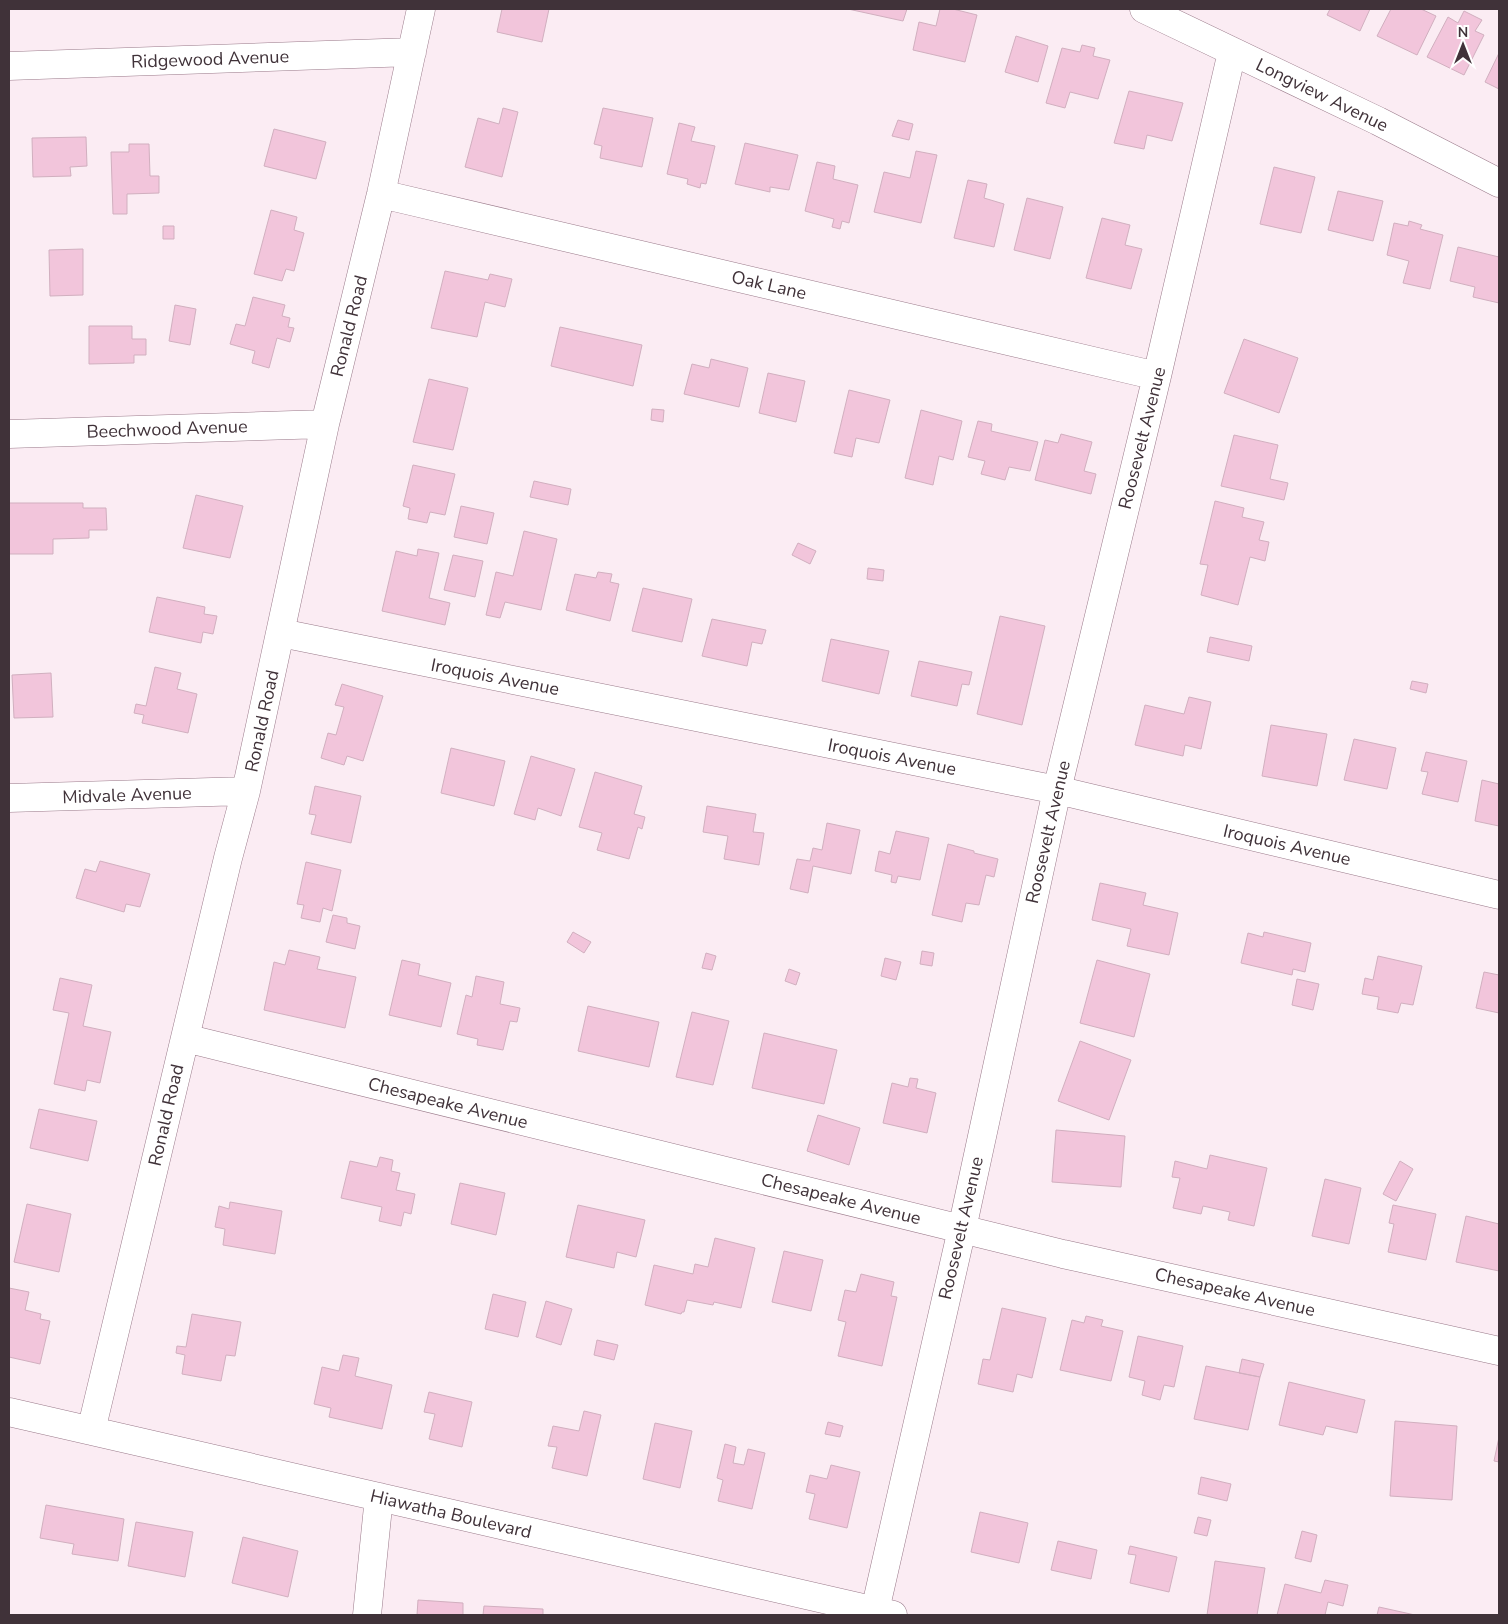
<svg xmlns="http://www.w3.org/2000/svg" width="1508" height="1624" viewBox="0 0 1508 1624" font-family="'Nunito Sans',sans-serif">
  <rect width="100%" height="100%" fill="#fbecf3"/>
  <path fill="#f2c5db" stroke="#d1afbf" d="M502 9H549L542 42 497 32Z
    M848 9H907L903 21Z
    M940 9H953L977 15 965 62 913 50 919 22 936 26Z
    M1330 9H1370L1360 31 1327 15Z
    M1391 9H1421L1436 16 1417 55 1377 36Z
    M1464 11 1482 20 1475 31 1484 35 1464 75 1427 57 1448 17 1458 23Z
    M1016 36 1048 46 1038 82 1005 72Z
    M1082 45 1095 48 1093 56 1110 60 1098 99 1070 92 1065 108 1046 103 1062 48 1080 52Z
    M1499 53V89L1485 82Z
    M1129 91 1183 103 1172 141 1147 135 1144 149 1114 143Z
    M503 108 518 112 502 177 465 167 478 118 499 124Z
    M603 108 653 118 642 167 600 158 602 146 594 144Z
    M898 120 913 124 909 140 892 136Z
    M679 123 695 127 691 141 715 146 706 184 701 183 700 188 687 184 688 179 667 174Z
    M274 129 326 142 316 179 264 166Z
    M86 137 87 166 70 167 71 176 33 177 32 138Z
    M745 143 798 155 789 190 770 187V192L735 184Z
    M129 144H149L150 176H159V193L127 194V214H113L111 152H129Z
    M916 151 937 155 921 223 874 212 884 172 910 178Z
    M817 162 835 166 833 179 858 185 849 223 842 221 840 229 832 227 834 219 805 211Z
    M1274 167 1315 177 1301 233 1260 224Z
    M968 180 987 184 984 198 1004 204 994 247 954 238Z
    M1338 191 1383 201 1373 241 1328 230Z
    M1027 198 1063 207 1050 259 1014 250Z
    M271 210 297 217 294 230 304 233 294 271 286 269 282 281 254 274Z
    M1102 218 1130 225 1125 245 1142 249 1131 289 1086 278Z
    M1409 221 1422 225 1420 229 1443 235 1430 289 1403 283 1409 261 1387 255 1394 223 1408 226Z
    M163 226H174V239H163Z
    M1458 247 1499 257V303L1473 297 1475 287 1450 281Z
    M83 249V295L50 296 49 250Z
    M445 271 488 280 490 274 512 279 505 307 485 302 477 337 431 328Z
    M253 297 285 305 282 316 290 318 288 327 294 328 290 342 277 338 269 368 252 363 255 351 230 344 236 324 245 326Z
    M175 305 196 309 190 345 169 341Z
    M89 326H132V339H146V355H134V363L89 364Z
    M560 327 642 345 633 386 551 366Z
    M1244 339 1298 358 1279 413 1224 393Z
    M711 359 748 368 739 407 684 394 692 364 709 368Z
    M768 373 805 381 796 422 759 413Z
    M429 379 468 388 453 450 413 442Z
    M849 390 890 400 879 443 856 438 852 457 834 453Z
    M652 409 664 410 663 422 651 420Z
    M921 410 962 421 953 460 939 456 933 485 905 478Z
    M978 421 992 424 991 431 1038 442 1030 471 1009 467 1005 480 981 474 985 461 968 457Z
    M1061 434 1092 442 1084 471 1096 474 1091 494 1035 480 1045 440 1058 443Z
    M1234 435 1278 445 1270 479 1288 483 1284 500 1221 486Z
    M413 465 455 474 445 515 430 512 427 523 408 519 410 508 403 506Z
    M534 481 571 489 568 505 530 497Z
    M196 495 243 506 230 558 183 548Z
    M1215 501 1244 508 1242 517 1264 522 1259 540 1269 542 1265 561 1250 557 1238 605 1201 595 1208 565 1200 564Z
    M9 503H83V508H106L107 530H89V538L53 539V554H9Z
    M461 506 494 513 487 544 454 537Z
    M524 531 557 539 541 610 505 602 500 618 486 615 496 572 513 576Z
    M798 543 816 551 810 564 792 555Z
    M418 549 439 553 429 598 450 603 445 625 382 611 396 551 417 556Z
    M453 555 483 561 475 597 444 590Z
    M868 568 884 570 883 581 867 579Z
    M598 572 612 574 610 582 619 584 610 621 566 610 575 574 596 578Z
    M643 588 692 599 682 642 632 631Z
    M157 597 205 607 204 614 217 616 213 634 203 632 201 643 149 632Z
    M1000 616 1045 626 1022 725 977 714Z
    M712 619 766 630 762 644 752 642 747 666 702 656Z
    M1210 637 1252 646 1249 661 1207 652Z
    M831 639 889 651 879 694 822 681Z
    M919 661 972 672 969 685 962 684 957 706 911 696Z
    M155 667 181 673 177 689 197 694 188 733 142 723 144 715 134 713 136 704 146 706Z
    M51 673 53 717 14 718 12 675Z
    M1412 681 1428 684 1426 693 1410 689Z
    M342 684 383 696 363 761 347 756 344 765 321 758 328 733 336 735 344 707 335 705Z
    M1189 697 1211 702 1201 749 1185 745 1183 756 1135 745 1145 705 1184 714Z
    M1271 725 1327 734 1317 786 1262 776Z
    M1354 739 1396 748 1387 789 1344 780Z
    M451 748 505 761 494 806 441 793Z
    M1426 752 1467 761 1458 802 1422 794 1428 772 1421 771Z
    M531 756 575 769 561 816 538 808 535 820 514 814Z
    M595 772 642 786 634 814 645 817 642 829 638 827 629 859 597 850 602 833 579 827Z
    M1482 780 1499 784V826L1475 821Z
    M315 786 361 796 351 843 311 834 316 815 309 814Z
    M707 806 756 814 753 832 764 833 759 865 724 859 728 836 703 832Z
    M827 823 860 830 851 874 813 866 808 893 790 889 797 859 810 861 813 848 822 850Z
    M896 831 929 838 920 880 898 876 896 883 891 882 892 875 875 871 879 851 890 854Z
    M948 844 974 851V853L998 859 994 877 986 875 979 905 966 903 962 922 932 915Z
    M100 861 150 874 140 907 126 904 124 912 76 898 85 869 96 872Z
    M306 862 341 870 332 911 323 908 320 922 301 918 304 905 297 904Z
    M1100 883 1146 893 1143 905 1178 913 1169 955 1127 946 1131 929 1092 920Z
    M333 915 347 918V923L360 926 355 949 326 942Z
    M573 932 591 942 584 953 567 942Z
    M1264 932 1311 943 1305 972 1293 969 1292 975 1241 963 1248 933 1263 937Z
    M289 950 320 957 317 969 356 977 345 1028 264 1010 274 962 285 965Z
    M922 951 934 953 932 966 920 964Z
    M706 953 716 956 712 970 702 968Z
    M1378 956 1422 966 1413 1005 1401 1003 1398 1013 1377 1009 1379 997 1362 994 1365 978 1373 980Z
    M885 958 901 962 896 980 881 976Z
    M402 960 420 964 418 975 451 983 441 1027 389 1015Z
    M1097 960 1150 974 1134 1037 1080 1023Z
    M789 969 800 973 796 985 785 981Z
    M1484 972 1499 975V1013L1476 1008Z
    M476 976 504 982 500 1004 520 1008 517 1022 510 1021 503 1050 477 1045 478 1039 457 1034 466 995 472 997Z
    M60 978 92 985 83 1026 111 1032 100 1083 87 1080 85 1091 54 1084 69 1013 53 1010Z
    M1297 979 1319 984 1313 1010 1292 1005Z
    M588 1006 659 1022 649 1067 578 1051Z
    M692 1012 729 1021 713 1085 676 1077Z
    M764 1033 837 1050 824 1104 752 1088Z
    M1080 1041 1131 1060 1109 1120 1058 1101Z
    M910 1078 918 1079 916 1088 936 1093 927 1133 883 1123 892 1083 908 1087Z
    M39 1109 97 1121 88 1161 30 1148Z
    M818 1115 860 1128 849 1165 807 1151Z
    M1056 1130 1125 1136 1121 1187 1052 1182Z
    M1210 1155 1267 1168 1254 1226 1228 1220 1230 1212 1203 1206 1201 1214 1173 1208 1180 1178 1172 1177 1175 1161 1207 1169Z
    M380 1157 393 1160 391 1171 400 1173 396 1190 415 1194 411 1214 404 1212 401 1226 379 1221 382 1207 341 1198 350 1161 377 1167Z
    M1400 1161 1413 1169 1396 1201 1383 1194Z
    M1325 1179 1361 1188 1349 1244 1312 1236Z
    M460 1183 505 1193 496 1235 451 1224Z
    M230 1202 282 1211 275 1254 223 1245 225 1229 215 1227 219 1206 229 1209Z
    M27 1204 71 1214 59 1272 14 1262Z
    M578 1205 645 1220 636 1257 617 1252 614 1268 566 1257Z
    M1393 1205 1436 1214 1426 1260 1388 1252 1394 1224 1389 1223Z
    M1466 1216 1499 1224V1271L1456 1262Z
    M715 1238 755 1248 741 1308 714 1302 713 1305 687 1300 684 1312H682L681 1314 645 1305 654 1265 693 1274 695 1264 708 1267Z
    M784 1251 823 1260 811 1311 772 1302Z
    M861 1274 894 1282 891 1296 897 1297 882 1366 838 1356 846 1322 838 1320 845 1290 856 1292Z
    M9 1288 29 1292 25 1310 41 1314 40 1319 50 1321 40 1364 9 1357Z
    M493 1294 526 1302 518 1337 485 1329Z
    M546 1301 572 1309 561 1345 536 1337Z
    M1002 1308 1046 1318 1032 1378 1017 1374 1013 1392 978 1384 983 1359 990 1360Z
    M192 1314 241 1322 235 1356 226 1355 221 1381 182 1374 185 1355 176 1353 177 1346 186 1347Z
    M1086 1316 1103 1320 1101 1326 1123 1331 1111 1381 1060 1370 1072 1320 1084 1323Z
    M1138 1336 1183 1346 1174 1387 1164 1385 1160 1400 1142 1395 1145 1381 1129 1377Z
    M597 1340 618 1345 614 1360 594 1355Z
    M343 1355 359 1358 355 1376 392 1385 382 1429 329 1417 331 1408 314 1404 322 1367 339 1371Z
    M1242 1359 1264 1364 1260 1377 1239 1373Z
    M1206 1366 1260 1377 1248 1430 1194 1419Z
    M1289 1382 1365 1400 1357 1433 1326 1426 1323 1435 1279 1425Z
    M429 1392 472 1402 462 1447 429 1439 435 1414 424 1412Z
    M584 1411 601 1415 587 1476 552 1468 557 1447 548 1446 553 1426 579 1431Z
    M1395 1421 1457 1426 1452 1500 1390 1496Z
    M828 1422 843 1426 840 1437 825 1434Z
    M655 1423 692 1431 680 1488 643 1479Z
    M1499 1437V1462L1494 1461Z
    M725 1444 736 1447 733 1463 744 1465 748 1449 765 1453 752 1509 718 1501 723 1480 717 1478Z
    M831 1465 860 1472 847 1528 809 1519 815 1494 806 1492 810 1475 827 1479Z
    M1201 1477 1231 1484 1227 1501 1198 1494Z
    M46 1505 124 1519 118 1561 72 1554 74 1544 40 1538Z
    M980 1512 1028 1523 1019 1563 971 1552Z
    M1198 1517 1211 1520 1207 1536 1194 1533Z
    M136 1522 193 1532 185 1577 128 1566Z
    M1302 1531 1317 1535 1311 1562 1295 1558Z
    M243 1537 298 1551 288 1597 232 1583Z
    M1058 1541 1097 1550 1091 1579 1051 1570Z
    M1130 1546 1177 1557 1169 1592 1130 1583 1136 1555 1128 1554Z
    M1215 1561 1265 1568 1257 1615H1207Z
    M1325 1580 1348 1585 1343 1606 1328 1602 1325 1615H1277L1285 1584 1321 1593Z
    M418 1600 463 1603V1615H417Z
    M484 1606 543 1609V1615H483Z
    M1379 1607 1415 1615H1377Z"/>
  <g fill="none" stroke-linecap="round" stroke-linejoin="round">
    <g stroke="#9a7a8a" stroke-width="29">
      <path id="minor" d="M1144 9 1378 121 1499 183
        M9 66 412 52
        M381 194 1157 376
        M9 434 325 424
        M281 633 1057 790 1499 895
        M9 798 246 791
        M185 1038 1063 1254 1499 1351
        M9 1412 893 1615
        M91 1431 228 858 246 791 325 424 381 194 421 9
        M367 1615 379 1497
        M874 1615 962 1229 1057 790 1157 376 1232 52"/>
    </g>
    <use href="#minor" stroke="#fff" stroke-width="28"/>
  </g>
  <g text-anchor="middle" stroke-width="5" stroke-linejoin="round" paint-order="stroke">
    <g font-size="18" fill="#403239" stroke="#fff">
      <text transform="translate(210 59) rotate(-2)" y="6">Ridgewood Avenue</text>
      <text transform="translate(1322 95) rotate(26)" y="6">Longview Avenue</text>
      <text transform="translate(769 285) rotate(13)" y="6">Oak Lane</text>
      <text transform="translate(349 326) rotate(-76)" y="6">Ronald Road</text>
      <text transform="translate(167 429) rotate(-2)" y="6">Beechwood Avenue</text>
      <text transform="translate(1142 438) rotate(-76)" y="6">Roosevelt Avenue</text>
      <text transform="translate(495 677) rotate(11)" y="6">Iroquois Avenue</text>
      <text transform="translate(262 721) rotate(-78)" y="6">Ronald Road</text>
      <text transform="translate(892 757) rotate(11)" y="6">Iroquois Avenue</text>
      <text transform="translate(127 795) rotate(-2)" y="6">Midvale Avenue</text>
      <text transform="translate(1048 832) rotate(-77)" y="6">Roosevelt Avenue</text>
      <text transform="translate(1287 845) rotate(13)" y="6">Iroquois Avenue</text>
      <text transform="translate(448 1103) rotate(14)" y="6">Chesapeake Avenue</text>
      <text transform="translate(166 1115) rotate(-77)" y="6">Ronald Road</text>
      <text transform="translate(841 1199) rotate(14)" y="6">Chesapeake Avenue</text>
      <text transform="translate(961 1228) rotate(-77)" y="6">Roosevelt Avenue</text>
      <text transform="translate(1235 1292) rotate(13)" y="6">Chesapeake Avenue</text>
      <text transform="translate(451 1514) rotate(13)" y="6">Hiawatha Boulevard</text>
    </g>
  </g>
  <rect width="1508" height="1624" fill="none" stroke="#403239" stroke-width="20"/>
  <g transform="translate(1463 45)" stroke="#ffffff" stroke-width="4" paint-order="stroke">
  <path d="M0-4L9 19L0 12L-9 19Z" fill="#403239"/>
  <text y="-8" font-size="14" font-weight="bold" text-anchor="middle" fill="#403239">N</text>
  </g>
</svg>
